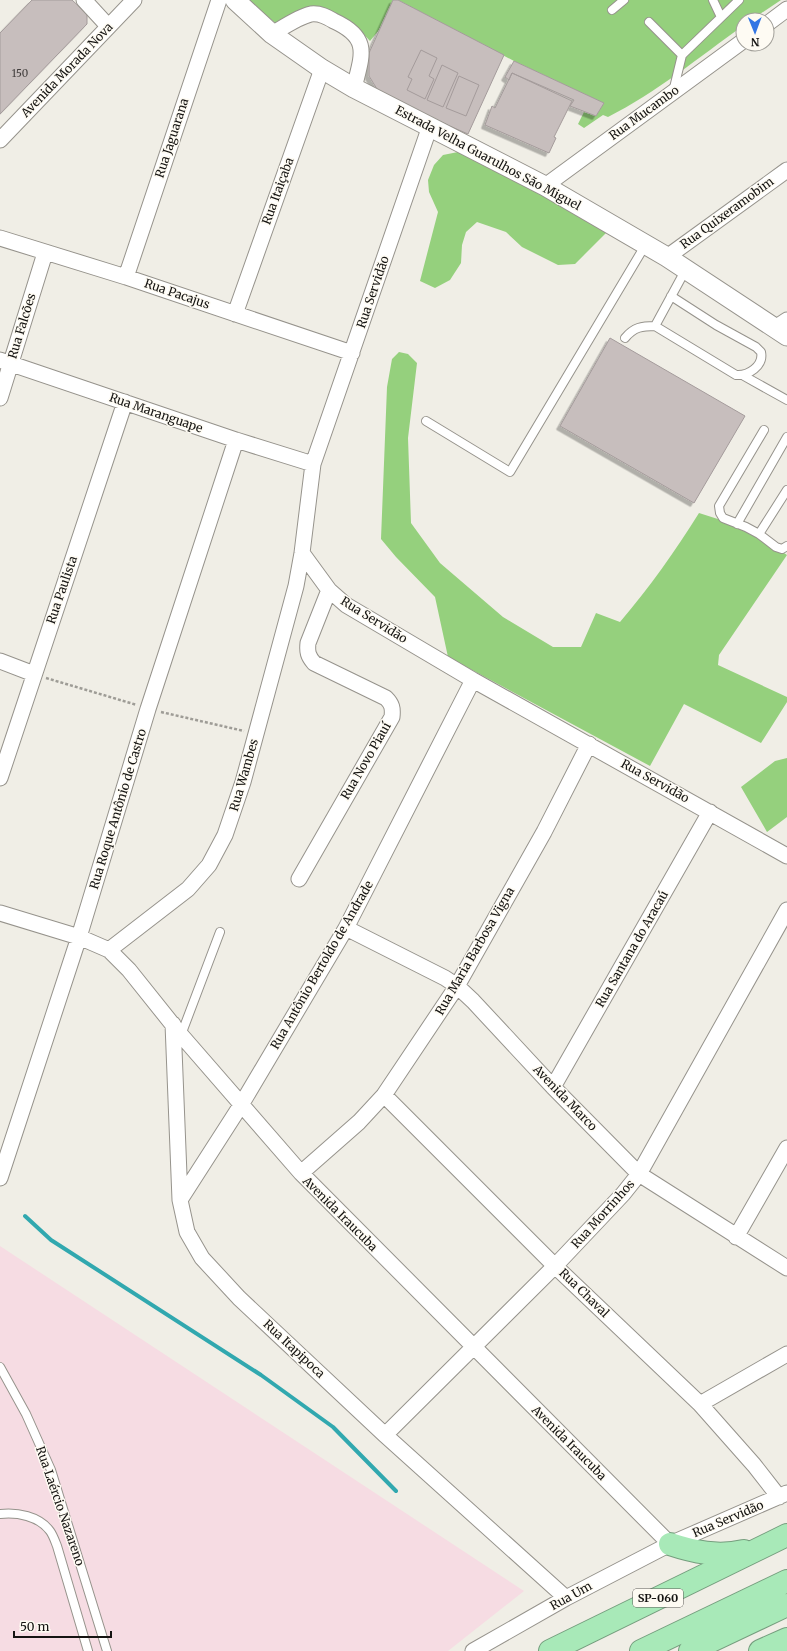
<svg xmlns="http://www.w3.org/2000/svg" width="787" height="1651" viewBox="0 0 787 1651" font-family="Merriweather,serif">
  <defs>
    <filter id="shadow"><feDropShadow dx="-3.5" dy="3.5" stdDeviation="0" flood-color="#0004"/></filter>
  </defs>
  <rect width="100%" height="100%" fill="#f0eee6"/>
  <path fill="#f6dce3" d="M0 1246 524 1591 448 1651H0Z"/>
  <path fill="#95d07d" d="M246 0H393L379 30 370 41 358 28 342 18 277 24Z
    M398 0H781L751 20H743V26C699 57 656 93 608 117L603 115 584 128 578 124 584 112 596 116 603 103 514 61Z
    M463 151 607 232 575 264 558 265 522 247 506 232 477 222 466 232 462 245 461 263 450 280 435 288 420 281 438 212 429 192 428 180 434 165 443 155Z
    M399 352 408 354 417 363 408 438 411 523 440 563 503 617 553 647H581L596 613 620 622C650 587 675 551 699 513L746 528 787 555 719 655 718 665 787 697V702L761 743 684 704 650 766 448 657 435 597 396 557 381 539 387 387 392 359Z
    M787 758V817L767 832 741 787 775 761Z"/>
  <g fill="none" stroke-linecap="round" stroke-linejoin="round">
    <path stroke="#31a8af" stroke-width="4" d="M25 1216 51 1240 261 1375 333 1427 396 1491"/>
  </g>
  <path fill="#c7bebd" stroke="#a49b9b" filter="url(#shadow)" d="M32 0H72L87 14V24L0 114V33Z
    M393 0H398L504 55 468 134 392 101 377 89 369 76V53Z
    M421 50 437 58 429 76 434 79 425 99 407 90 412 79 408 77Z
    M514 61 604 103 596 116 570 106 574 100 512 73 509 80 505 77Z
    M442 65 458 73 443 107 427 100Z
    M512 73 572 101 554 137 556 138 549 153 485 125 492 106 495 108Z
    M459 76 479 85 466 116 446 108Z
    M610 338 745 416 694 503 560 426Z"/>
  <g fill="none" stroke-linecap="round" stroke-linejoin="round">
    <g stroke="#96938c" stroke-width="10">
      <path id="service" d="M713 0 721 17
        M612 10 624 0
        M649 22 682 55
        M673 92 682 55 739 0
        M655 326 686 269
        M625 338C634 327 642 326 655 326L736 375C748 376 764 366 761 352L756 347 716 325 671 296
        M744 376 787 400
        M426 421 510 472 646 244
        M764 430 719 506 720 513 723 518 746 527 759 534 776 547 782 549 787 546
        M737 524 787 437
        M759 534 787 490
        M181 1035 220 932
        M0 1367 26 1414 51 1470 107 1651
        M0 1514C17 1512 39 1516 50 1531 53 1535 55 1541 57 1546L88 1651"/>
    </g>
    <g stroke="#96938c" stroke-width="17">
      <path id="minor" d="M84 0 108 26
        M767 24 787 9
        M272 34C284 27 298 17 311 14 320 13 327 17 334 21 371 38 362 55 354 88
        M0 140 134 0
        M545 186 743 41
        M0 238 126 277 352 353
        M667 257 787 170
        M126 277 219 0
        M235 314 322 69
        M775 328 787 320
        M0 360 236 440 313 464
        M0 398 45 253
        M302 553 329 590 346 605 473 680 787 856
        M0 661 34 674
        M0 778 125 402
        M299 879 392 717C393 708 392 704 386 698L314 663C308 656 307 652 308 643L329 590
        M0 913 79 937 109 950 129 970 181 1035 301 1173 670 1544
        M346 928 445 978 457 986 473 1001 553 1087 639 1174 787 1268
        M109 950 188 889 209 865 225 835 243 782 296 586 302 553 313 464 430 126
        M173 1024 180 1200 187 1232 202 1258 239 1298 385 1435 566 1598
        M553 1087 710 812
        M384 1095 555 1266 700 1404 754 1465 779 1497
        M301 1173 359 1122 384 1095 457 986 544 832 589 744
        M0 1178 79 937 148 709 236 440
        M180 1200 241 1105 346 928 473 680
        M736 1237 787 1148
        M700 1404 787 1354
        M385 1435 555 1266 623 1194 639 1174 787 910
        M473 1651 566 1598 670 1544 787 1493"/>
    </g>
    <g stroke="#96938c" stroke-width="21">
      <path id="tertiary" d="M235 0 272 34 322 69 354 88 545 186 667 257 787 336"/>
    </g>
    <g stroke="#759e7e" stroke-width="24">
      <path id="motorway" d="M670 1544C694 1552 718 1557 744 1551
        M550 1651 787 1535
        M641 1651 787 1581
        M690 1651 787 1605
        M760 1651 787 1639"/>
    </g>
    <path stroke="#9e9c96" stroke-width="2.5" stroke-dasharray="3 2" stroke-linecap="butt" d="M46 678 137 705
      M161 712 244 731"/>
    <use href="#service" stroke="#fff" stroke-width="8"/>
    <use href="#minor" stroke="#fff" stroke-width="15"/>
    <use href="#tertiary" stroke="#fff" stroke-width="19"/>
    <use href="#motorway" stroke="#a8e9b8" stroke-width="22"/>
  </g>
  <g text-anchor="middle" stroke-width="3" stroke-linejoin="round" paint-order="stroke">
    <g font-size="10" fill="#423e3d">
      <text x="20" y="77">150</text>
    </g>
    <rect fill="#fefbf3" stroke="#5b5956" stroke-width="1" x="633" y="1589" width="50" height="18" rx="3"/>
    <g font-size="11" font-weight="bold" fill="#151412">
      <text x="658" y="1602">SP-060</text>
    </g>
    <g font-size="12" fill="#151412" stroke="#fefbf3">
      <text transform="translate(67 70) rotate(-46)" y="4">Avenida Morada Nova</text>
      <text transform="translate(644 113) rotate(-36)" y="4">Rua Mucambo</text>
      <text transform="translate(172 138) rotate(-72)" y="4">Rua Jaguarana</text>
      <text transform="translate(488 158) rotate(28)" y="4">Estrada Velha Guarulhos São Miguel</text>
      <text transform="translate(278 191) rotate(-70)" y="4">Rua Itaiçaba</text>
      <text transform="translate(727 213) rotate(-36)" y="4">Rua Quixeramobim</text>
      <text transform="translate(373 292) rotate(-71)" y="4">Rua Servidão</text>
      <text transform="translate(177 294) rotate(19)" y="4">Rua Pacajus</text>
      <text transform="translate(22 326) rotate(-73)" y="4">Rua Falcões</text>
      <text transform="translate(156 413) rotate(19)" y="4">Rua Maranguape</text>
      <text transform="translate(62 590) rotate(-71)" y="4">Rua Paulista</text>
      <text transform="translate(374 620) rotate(32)" y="4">Rua Servidão</text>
      <text transform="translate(366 761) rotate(-60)" y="4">Rua Novo Piauí</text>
      <text transform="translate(244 775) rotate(-74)" y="4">Rua Wambes</text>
      <text transform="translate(655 781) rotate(29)" y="4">Rua Servidão</text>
      <text transform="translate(118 809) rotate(-73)" y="4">Rua Roque Antônio de Castro</text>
      <text transform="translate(632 949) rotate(-60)" y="4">Rua Santana do Aracaú</text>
      <text transform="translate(475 951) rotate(-60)" y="4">Rua Maria Barbosa Vigna</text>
      <text transform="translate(322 965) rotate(-60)" y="4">Rua Antônio Bertoldo de Andrade</text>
      <text transform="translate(565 1098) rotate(46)" y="4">Avenida Marco</text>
      <text transform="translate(340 1214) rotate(45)" y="4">Avenida Iraucuba</text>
      <text transform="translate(603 1214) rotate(-48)" y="4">Rua Morrinhos</text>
      <text transform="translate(584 1293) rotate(44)" y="4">Rua Chaval</text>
      <text transform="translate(294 1349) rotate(43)" y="4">Rua Itapipoca</text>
      <text transform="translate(569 1443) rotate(45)" y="4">Avenida Iraucuba</text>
      <text transform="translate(60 1506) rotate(71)" y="4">Rua Laércio Nazareno</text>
      <text transform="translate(728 1519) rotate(-23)" y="4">Rua Servidão</text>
      <text transform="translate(571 1596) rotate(-29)" y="4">Rua Um</text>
    </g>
  </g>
  <g transform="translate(755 32) rotate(179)"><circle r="19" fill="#fefbf3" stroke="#a19f99"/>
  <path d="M0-3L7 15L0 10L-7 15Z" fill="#3376e4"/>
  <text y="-6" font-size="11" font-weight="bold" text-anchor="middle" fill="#151412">N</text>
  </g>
  <path d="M14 1631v6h97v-6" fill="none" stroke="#151412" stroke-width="2"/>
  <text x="20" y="1631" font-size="12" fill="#151412" stroke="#fefbf3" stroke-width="3" paint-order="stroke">50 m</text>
</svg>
